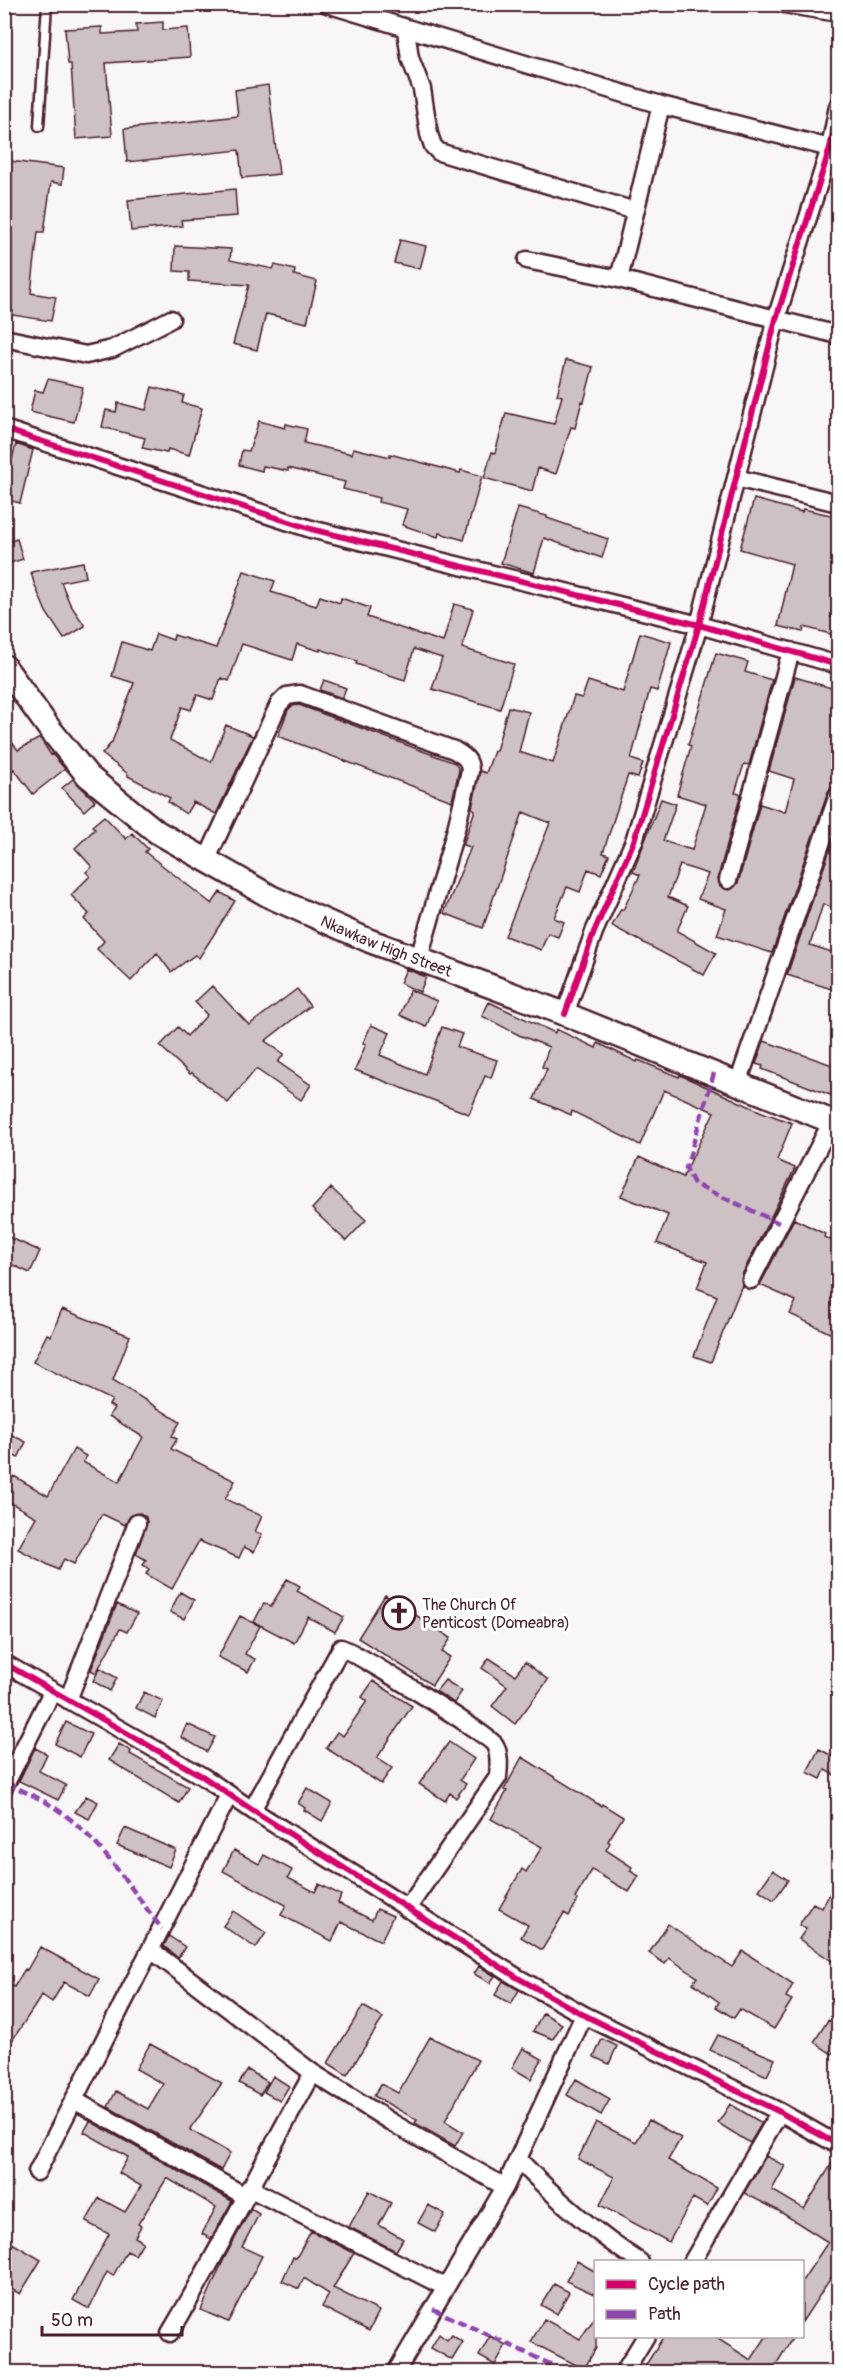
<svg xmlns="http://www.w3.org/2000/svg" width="843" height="2377" viewBox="0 0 843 2377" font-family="Pangolin,sans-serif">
  <rect width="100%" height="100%" fill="#f8f6f7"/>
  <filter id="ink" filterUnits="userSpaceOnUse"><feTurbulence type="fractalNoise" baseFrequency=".0167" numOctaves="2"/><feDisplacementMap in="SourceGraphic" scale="12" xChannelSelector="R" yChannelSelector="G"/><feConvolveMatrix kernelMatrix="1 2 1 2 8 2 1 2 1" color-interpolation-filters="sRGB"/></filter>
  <g filter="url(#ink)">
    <path fill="#cdc1c4" stroke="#4a1f2b" stroke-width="1.5" d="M163 22V30L188 28 190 57 106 63 112 136 76 139 71 64H68L65 29 102 27V34L137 32 136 24Z
      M268 85 279 174 242 178 239 150 127 162 124 129 238 116 235 90Z
      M10 161 64 168 62 184 51 182 44 232H38L31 293 56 297 51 321 12 315 13 311 4 310V206Z
      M235 189 237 216 181 220 182 226 131 231 128 200Z
      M400 240 426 246 420 269 394 263Z
      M175 246 231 249 230 260 273 269 275 265 295 270 294 275 317 281 307 323 266 314 257 350 233 344 249 285 189 281V272L174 271Z
      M566 360 593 367 584 402 582 401 575 428 571 427 556 474 538 468 532 491 484 478 492 452 495 453 506 413 554 424 562 396 557 395Z
      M48 379 83 387 74 422 30 412 35 390 43 392Z
      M152 387 184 395 182 403 202 408 189 455 168 449 167 453 142 448 145 438 102 427 106 410 116 412 118 403 146 410Z
      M259 421 285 428 286 424 307 429 304 443 352 454 353 448 390 457V454L460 473 461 470 482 476 464 540 439 533 438 537 402 525 407 509 378 502 379 498 343 489 345 482 288 468V471L263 466 262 471 239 465 242 450 249 451Z
      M16 444 33 450 20 503 4 499V490Z
      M754 499 802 512 803 509 835 516 834 518 838 519V586L831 617 838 618V636L804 627 803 632 778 626 792 564 740 549Z
      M518 508 547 516V518L608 539 602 558 544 538 534 573 501 563Z
      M17 539 23 559 4 565V543Z
      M83 562 86 577 61 582 70 604 85 626 64 639 46 612 34 583 31 572Z
      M244 571 275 581 271 592 316 606 320 596 340 603 341 598 370 608 367 617 443 642 454 604 473 609 462 648 514 664 500 709 432 689 442 658 414 649 405 680 356 664 357 661 320 649V651L297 644 292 660 242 644 229 681 221 678 213 700 197 695 191 710 182 707 170 740 211 762 226 725 253 736 216 814 193 802 186 814 168 802 170 798 128 776V774L102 754 112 742 134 683 112 676 122 642 150 651 156 634 173 640 174 635 216 648Z
      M640 633 671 642 657 691 650 689 631 759 643 763 638 778 628 775 603 853 609 855 601 874 588 869 580 892 567 887 554 918 564 922 558 937 548 933 541 950 505 936 550 823 523 812 483 928 444 913 471 847 463 845 475 810 472 808 480 771 486 773 494 751H496L508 707 529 712 519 752 553 763 574 696 582 698 588 681 623 692Z
      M716 653 748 662 745 672 772 680 749 765 744 764 735 793 741 794 718 877 720 887 730 890 738 883 760 804 785 812 794 779 769 771 795 677 838 690V785L832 787 828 792 772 953 717 935 726 909 698 899 708 874 680 865 668 897 688 906 677 931 716 953 704 975 612 926 621 909 623 910 640 875 633 872 661 799 676 804 663 841 692 850 706 804 677 795 691 746 688 745Z
      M324 680 346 688 342 698 320 690Z
      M299 705 455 763 459 770 452 801 278 736 288 710 292 706Z
      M4 732 18 750 40 738 51 755 52 754 65 769 33 794 14 769 4 774Z
      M73 779 95 801 84 811 62 788Z
      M104 816 126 839 132 833 148 849 145 852 212 904 220 892 235 901 199 958 195 955 171 972 157 953 131 981 97 949 104 941 84 919 89 914 71 895 90 876 86 872 92 867 75 848 95 829 92 826Z
      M838 826V910L823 904 810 945 838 954V991L787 975Z
      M406 969 426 977 420 992 400 983Z
      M212 986 249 1025 297 989 310 1006 265 1041 284 1054 278 1062 311 1085 301 1100 256 1069 228 1103 192 1073 190 1074 160 1046 178 1027 187 1036 207 1015 195 1002Z
      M410 990 437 1001 426 1027 400 1015Z
      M489 1002 555 1033 556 1029 596 1048 598 1043 637 1062 638 1060 679 1077 680 1075 762 1112 792 1123 777 1160 795 1168 742 1275V1285L711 1362 694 1356 717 1296 697 1288 707 1262 657 1243 668 1215 621 1196 639 1157 683 1177 714 1112 664 1090 640 1145 572 1111 571 1115 534 1099 547 1069 542 1067 549 1047 519 1035 482 1016Z
      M371 1025 390 1033 380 1055 425 1074 442 1027 462 1034 457 1047 497 1060 491 1078 485 1076 469 1114 355 1070 366 1044 363 1043Z
      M764 1041 838 1067V1082L833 1096 762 1069 763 1066 756 1064Z
      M331 1188 366 1220 346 1241 312 1209Z
      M794 1219 825 1234 824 1237 838 1243V1337L790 1314 796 1301 760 1285Z
      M4 1235 40 1251 30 1273 4 1261Z
      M62 1309 130 1336 113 1380 180 1422 172 1436 177 1439 171 1449 235 1481 225 1499 262 1516 255 1532 262 1534 254 1552 244 1547 239 1558 199 1541 172 1589 146 1574 149 1569 143 1565 146 1560 136 1554 147 1522 146 1517 140 1513 131 1515 125 1525 102 1514 74 1564 64 1559 58 1570 18 1549 36 1517 4 1499V1491L14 1476 48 1496 74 1449 86 1456 83 1462 119 1482 143 1437 109 1416 114 1408 109 1405 112 1400 33 1362 47 1334 51 1336Z
      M4 1431 26 1442 18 1458 4 1451Z
      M287 1579 300 1586 297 1591 344 1617 335 1632 308 1617 294 1643 254 1622 264 1603 271 1606Z
      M180 1592 194 1600 184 1619 170 1612Z
      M385 1595 451 1638 442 1652 450 1657 432 1685 358 1638Z
      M117 1604 137 1614 127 1632 120 1629 96 1673 91 1670Z
      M240 1616 260 1626 245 1654 255 1659 248 1672 218 1657Z
      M489 1658 515 1675 525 1662 548 1680 515 1724 492 1706 507 1686 482 1668Z
      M100 1668 117 1678 110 1691 93 1681Z
      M445 1680 462 1691 454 1703 436 1691Z
      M373 1681 412 1706 377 1758 392 1768 381 1784 326 1748 337 1732 343 1736 367 1701 362 1697Z
      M144 1692 163 1701 155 1718 136 1708Z
      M66 1722 91 1734 80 1757 55 1744Z
      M187 1724 215 1737 207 1752 181 1737Z
      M449 1742 474 1759 460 1780 466 1784 456 1798 450 1793 445 1801 419 1784Z
      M119 1744 131 1751 130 1754 188 1787 179 1803 109 1760Z
      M35 1748 47 1754 39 1771 66 1785 58 1800 19 1781Z
      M819 1749 838 1759V1777L825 1770 821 1779 807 1772Z
      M522 1757 601 1806 602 1804 623 1817 608 1841 610 1843 606 1850 632 1867 630 1871 639 1876 629 1892 592 1870 575 1898 578 1900 569 1916 564 1913 542 1950 521 1937 528 1925 499 1909 522 1869 526 1872 542 1847 491 1819 507 1791 504 1790Z
      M307 1788 332 1803 322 1821 304 1810 305 1808 298 1803Z
      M86 1796 98 1802 89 1819 75 1812Z
      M125 1828 176 1850 169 1867 117 1845Z
      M234 1850 259 1864 264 1855 292 1870 288 1878 315 1892 319 1884 341 1895 338 1903 372 1920 377 1909 393 1916 381 1941 341 1922 332 1941 281 1915 286 1905 223 1871Z
      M773 1870 788 1880 774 1900 759 1890Z
      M838 1878V1965L799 1939 806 1929 799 1925 813 1903 822 1908Z
      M233 1911 266 1933 256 1948 223 1926Z
      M668 1924 732 1967 743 1951 793 1984 786 1997 792 2000 774 2029 740 2009 734 2018 716 2007 719 2002 693 1983 697 1977 669 1958 665 1964 649 1953Z
      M169 1936 185 1947 178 1958 164 1946Z
      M40 1947 99 1979 90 1996 64 1982 52 2002 42 1995 4 2053V1981L14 1987 25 1969 27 1970Z
      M479 1966 495 1976 490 1983 474 1974Z
      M503 1981 519 1990 511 2004 495 1995Z
      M363 2006 383 2018 347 2075 328 2063Z
      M543 2013 562 2024 553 2039 533 2031Z
      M828 2020 838 2026V2055L834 2052 832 2054 814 2042Z
      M718 2035 775 2059 767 2076 710 2050Z
      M430 2037 478 2060 445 2121 463 2132 455 2146 415 2123 417 2120 374 2096 381 2084 398 2093Z
      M602 2039 617 2046 609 2064 594 2057Z
      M150 2044 222 2083 190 2130 230 2153 221 2170 108 2107 116 2091 148 2109 163 2084 136 2069Z
      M523 2048 542 2059 531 2079 512 2068Z
      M248 2070 268 2082 260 2095 239 2083Z
      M273 2076 289 2086 280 2101 264 2092Z
      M576 2079 610 2099 601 2115 567 2095Z
      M730 2104 762 2123 750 2143 718 2123Z
      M649 2120 681 2138 668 2160 717 2188 707 2206 693 2198 669 2242 600 2205 614 2177 578 2159 596 2122 636 2142Z
      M90 2121 232 2201 211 2239 202 2234 216 2207 167 2178 138 2224 141 2226 135 2237 143 2242 135 2255 127 2251 113 2276 107 2272 89 2309 73 2300 109 2234 86 2222 99 2198 125 2212 141 2186 119 2173 128 2157 84 2132Z
      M837 2155H838V2267L802 2322V2281L828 2242 779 2211 744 2193 766 2156 785 2166 772 2190 804 2209Z
      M369 2191 391 2203 379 2225 403 2239 396 2251 349 2227Z
      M428 2205 445 2214 435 2232 418 2223Z
      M251 2209 259 2214 242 2247 262 2256 228 2322 201 2310 224 2259Z
      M311 2231 354 2253 333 2288 379 2311 369 2331 322 2307 329 2294 304 2278 299 2289 282 2281 293 2257 296 2258Z
      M12 2243 41 2260 20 2294 4 2285V2256Z
      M577 2261 596 2272V2295L566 2281Z
      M554 2284 569 2292 557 2314 541 2305Z
      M596 2316V2348L584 2369 531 2342 544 2319 580 2339Z
      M439 2334 447 2340 451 2335 463 2342 452 2360 431 2348Z
      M490 2336 506 2345 495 2365 479 2356Z
      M663 2337H715L751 2360 766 2337H793L771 2373H641Z"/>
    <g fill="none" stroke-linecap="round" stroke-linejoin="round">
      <g stroke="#4a1f2b" stroke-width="13">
        <path id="service" d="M39 126 47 4"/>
      </g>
      <g stroke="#4a1f2b" stroke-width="21">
        <path id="minor" d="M327 4 661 105 838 150
          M784 4 838 13
          M406 30 410 58 422 89 429 134 433 146 439 152 635 211
          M527 260 619 279 838 335
          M619 279 661 105
          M4 338 86 355 112 349 171 319
          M4 429 311 529 699 625 838 665
          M736 478 838 503
          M206 861 279 704 287 696 300 694 454 750C464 756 470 759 470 771L456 829 419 958
          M728 880 791 651
          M565 1014 594 932 634 841 669 725 699 625 776 319 830 148 838 106
          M738 1083 838 795
          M751 1280 832 1121
          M4 1663 202 1776 252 1810 518 1978 584 2015 780 2112 838 2145
          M68 1700 137 1523
          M4 1787 52 1692
          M252 1810 341 1648C353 1650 489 1735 495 1745 500 1755 499 1767 498 1777L407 1909
          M151 1950 313 2073 391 2122 505 2187
          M74 2100 245 2196
          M518 2159C554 2197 595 2233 640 2262
          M37 2172 229 1795
          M249 2188 445 2287
          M692 2262 780 2112
          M170 2333C221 2248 264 2159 313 2073
          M396 2372 505 2187 584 2015
          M624 2372 646 2336"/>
      </g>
      <g stroke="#4a1f2b" stroke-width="27">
        <g id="secondary">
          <path id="s1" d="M4 666 49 728 88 776 157 832 271 897 370 941 565 1014 838 1124"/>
        </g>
      </g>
      <use href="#service" stroke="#fff" stroke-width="8"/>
      <use href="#minor" stroke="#fff" stroke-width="16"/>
      <use href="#secondary" stroke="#fff" stroke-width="22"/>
      <path stroke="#8e44ad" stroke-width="4.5" stroke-dasharray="9 4.5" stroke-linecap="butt" d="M714 1073 686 1168 694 1184 779 1223
        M7 1783C22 1791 38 1797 52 1806 96 1833 131 1889 162 1929
        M433 2309 567 2372"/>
      <g stroke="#fff" stroke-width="10">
        <path id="cycleway" d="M4 429 311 529 699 625 838 665
          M565 1014 594 932 634 841 669 725 699 625 776 319 830 148 838 106
          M4 1663 202 1776 252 1810 518 1978 584 2015 780 2112 838 2145"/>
      </g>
      <use href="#cycleway" stroke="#d6006c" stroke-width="6"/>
    </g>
  </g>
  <defs>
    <g id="church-ring" transform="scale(1.725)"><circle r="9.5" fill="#fff" stroke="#4a1f2b" stroke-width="1.5"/><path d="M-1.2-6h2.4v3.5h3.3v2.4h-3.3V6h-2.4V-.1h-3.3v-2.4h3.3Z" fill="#4a1f2b"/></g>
  </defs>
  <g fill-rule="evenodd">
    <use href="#church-ring" x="399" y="1613"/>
  </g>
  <g text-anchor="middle" stroke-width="6" stroke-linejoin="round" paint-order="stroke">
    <g font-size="16" fill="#4a1f2b" stroke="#fff">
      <text dy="6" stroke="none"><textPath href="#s1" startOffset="484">Nkawkaw High Street</textPath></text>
    </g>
    <g font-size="16" fill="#4a1f2b" stroke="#fff" text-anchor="start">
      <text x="422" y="1610">The Church Of<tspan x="422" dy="18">Penticost (Domeabra)</tspan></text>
    </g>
  </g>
  <rect width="843" height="2377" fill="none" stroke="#fff" stroke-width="24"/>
  <rect x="12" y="12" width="819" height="2353" fill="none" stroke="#4a1f2b" stroke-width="2" filter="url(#ink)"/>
  <rect x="594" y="2260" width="210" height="78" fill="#ffffff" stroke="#b7a5aa" stroke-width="1.5"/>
  <rect x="606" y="2280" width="30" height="9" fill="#d6006c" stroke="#b7a5aa" stroke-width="1.5"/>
  <text x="648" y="2290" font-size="18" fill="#4a1f2b">Cycle path</text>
  <rect x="606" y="2310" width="30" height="9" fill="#8e44ad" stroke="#b7a5aa" stroke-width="1.5"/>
  <text x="648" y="2320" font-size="18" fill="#4a1f2b">Path</text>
  <path d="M42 2326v9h140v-9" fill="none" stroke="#4a1f2b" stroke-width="3"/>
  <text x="51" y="2326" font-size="18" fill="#4a1f2b" stroke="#ffffff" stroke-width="4.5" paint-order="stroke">50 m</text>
</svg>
